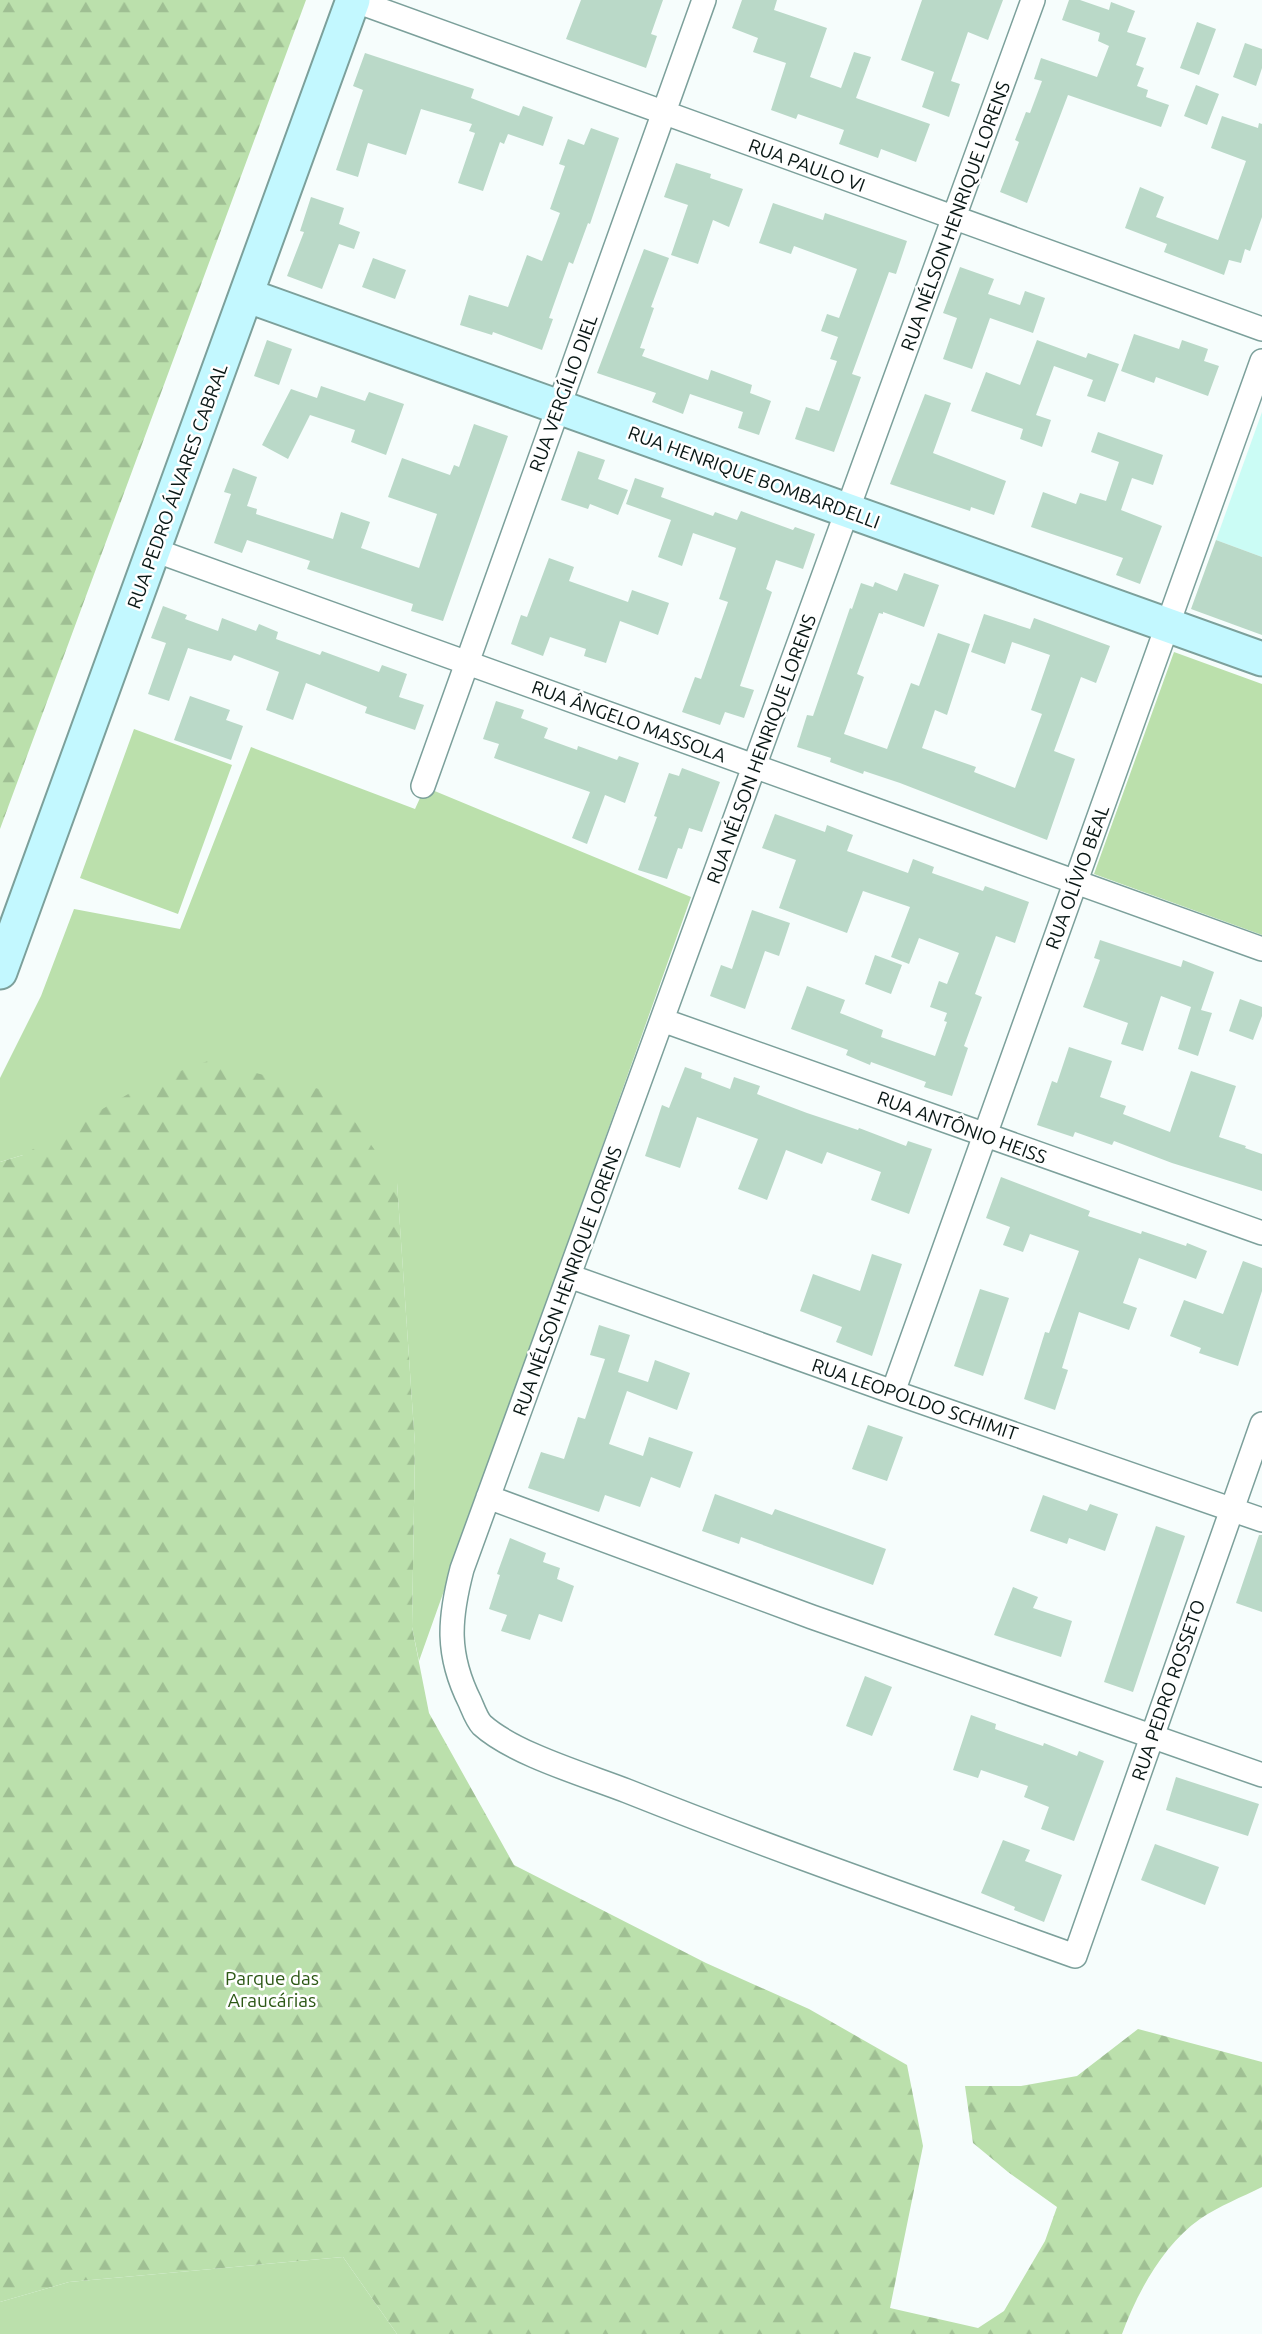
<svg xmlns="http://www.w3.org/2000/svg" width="1262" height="2334" viewBox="0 0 1262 2334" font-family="Ubuntu,sans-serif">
  <defs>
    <pattern id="forest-firs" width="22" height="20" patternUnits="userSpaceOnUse" patternTransform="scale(1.75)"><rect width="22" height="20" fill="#bbe0ac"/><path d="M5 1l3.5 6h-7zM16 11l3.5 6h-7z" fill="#9fbf93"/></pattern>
  </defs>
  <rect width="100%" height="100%" fill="#f6fdfc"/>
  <path fill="#cbfcf5" d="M1262 412V557L1216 540Z"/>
  <path fill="#bbe0ac" d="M1174 652 1262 684V935L1094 874Z
    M134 729 232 765 178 914 80 878Z
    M251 747 415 809 425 787 691 897 419 1661 412 1627 415 1445 397 1183 23 1155 0 1162V1078L41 996 74 909 180 929Z
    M343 2257 397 2334H0V2302L69 2282Z"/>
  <path fill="url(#forest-firs)" d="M0 0H306L0 829Z
    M208 1061 335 1093 397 1182 415 1445 412 1627 429 1713 514 1865 706 1963 809 2009 907 2065 923 2146 890 2308 978 2328 1004 2311 1045 2241 1057 2207 1008 2172 973 2143 965 2086H1021L1077 2076 1138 2029 1262 2062V2187C1242 2197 1219 2206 1200 2219 1163 2245 1137 2293 1122 2334H397L343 2257 69 2282 0 2302V1162L23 1155 149 1082Z"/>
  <path fill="#bad9c8" d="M581 0H663L651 34 657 36 646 68 566 39Z
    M742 0H777L774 10 827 28 810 77 841 88 854 52 871 57 856 98 930 124 916 162 881 149 878 158 839 144 844 130 798 114 796 119 771 110 786 63 753 52 758 38 732 28Z
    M922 0H1003L988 40 968 32 951 81 960 84 949 117 922 107 934 72 901 60Z
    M1069 0H1080L1109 10 1111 2 1135 11 1127 32 1146 38 1136 65 1144 68 1137 86 1148 90 1146 97 1169 105 1161 127 1068 95 1027 203 1000 192 1019 142 1015 140 1026 112 1030 113 1042 81 1034 79 1041 58 1097 77 1109 46 1098 41 1100 33 1062 20Z
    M1197 22 1216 29 1199 75 1180 68Z
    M1245 43 1262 49V68L1256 86 1233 77Z
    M365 53 474 89 471 98 519 116 523 106 553 117 543 146 508 134 504 144 500 142 483 191 458 183 475 133 469 131 472 124 421 109 406 155 368 143 358 177 336 170 363 90 353 86Z
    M1196 85 1219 94 1207 125 1184 116Z
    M1222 116 1258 128 1259 123 1262 124V217L1250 251 1245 249 1241 263 1229 260 1224 275 1164 252 1167 244 1125 228 1140 187 1164 197 1156 217 1218 240 1246 161 1211 148Z
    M591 128 619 138 590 224 588 223 573 264 569 262 549 318 553 319 542 350 493 332 492 335 460 325 469 295 508 307 527 255 542 261 560 213 550 209 565 166 559 164 568 139 584 145Z
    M676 163 711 174 710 178 743 189 729 227 713 220 698 264 671 255 688 205 664 197Z
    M311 197 344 208 339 224 360 232 354 249 339 244 322 289 287 276 304 232 300 231Z
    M773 203 823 220 825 213 907 241 896 274 889 272 852 374 861 377 834 452 795 439 806 407 819 411 837 361 830 359 838 337 821 331 827 314 839 318 857 269 794 246 791 254 759 243Z
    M644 249 669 258 651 307 654 308 640 348 645 349 642 356 708 380 711 370 752 385 750 393 771 401 759 435 738 428 743 412 690 394 683 414 652 402 656 393 597 373Z
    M373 258 406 270 395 299 362 287Z
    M960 267 994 279 988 294 1020 305 1025 291 1045 298 1033 333 990 318 972 369 943 359 957 318 943 313Z
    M1134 334 1179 349 1182 340 1208 349 1204 361 1219 366 1208 396 1156 377 1154 383 1121 371Z
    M267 340 292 349 279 385 254 376Z
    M1037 340 1086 358 1088 353 1119 364 1105 402 1087 396 1093 380 1054 366 1036 415 1051 420 1042 447 1020 439 1023 429 971 411 986 372 1020 385Z
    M321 386 365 401 369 392 404 404 386 455 351 442 355 430 310 415 288 459 262 445 291 389 317 398Z
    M925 394 951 403 933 453 1006 481 994 515 971 507 970 511 890 484Z
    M474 424 508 436 443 621 411 611 413 604 307 569 310 561 247 540 242 553 214 543 231 494 224 492 233 468 257 477 247 506 257 509 256 514 333 539 341 512 370 522 361 548 419 568 437 514 388 497 402 458 450 475 454 465 459 467Z
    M1098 432 1163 455 1153 485 1132 478 1121 510 1162 526 1140 584 1116 575 1123 558 1031 527 1043 492 1076 504 1080 493 1106 501 1119 462 1091 452Z
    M578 451 605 460 598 479 628 490 618 515 590 504 588 509 561 500Z
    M635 478 664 488 661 497 713 516 715 512 737 520 741 511 793 530 795 527 815 534 803 569 776 560 766 589 772 592 740 686 754 690 744 718 725 712 720 725 682 712 695 677 701 679 728 602 719 599 736 548 693 533 682 566 658 557 671 520 626 504Z
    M1216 540 1262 557V635L1191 609Z
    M549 558 574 567 569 581 628 602 632 590 669 603 658 635 620 621 606 663 584 656 586 649 550 637 543 656 511 644 521 615 527 617Z
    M904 573 939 585 924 627 883 612V614L879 613 857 674 864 677 844 734 887 749 911 683 919 686 938 633 970 644 947 715 935 710 922 748 976 767 974 772 1015 788 1042 714 1031 710 1050 655 1012 642 1005 664 971 652 984 614 1030 629 1034 618 1110 646 1096 683 1081 677 1054 751 1075 759 1047 840 900 783 864 771 863 774 830 762 831 758 797 747 807 715 813 716 850 608 852 609 861 583 873 587 875 582 897 591Z
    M163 606 187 615 185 619 218 631 222 618 256 631 259 624 278 632 276 639 320 655 322 651 379 672 382 665 407 674 399 697 424 705 415 730 365 713 367 707 306 683 293 720 266 710 279 672 234 655 231 661 188 648 169 701 148 694 166 643 151 638Z
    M190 696 230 710 226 720 243 726 231 760 174 740Z
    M496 701 524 710 521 718 548 728 544 738 577 750 578 746 617 760 619 756 639 763 625 803 605 795 587 844 572 838 590 792 494 758 499 744 483 739Z
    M682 768 720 782 702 832 689 828 682 849 678 848 667 879 638 870 657 817 654 816 669 773 679 776Z
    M775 814 825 832 827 825 853 835 847 851 908 873 913 859 934 867 932 873 983 891 985 886 1029 902 1015 943 996 936 975 994 982 997 964 1046 968 1048 952 1096 924 1087 926 1082 871 1062 870 1065 846 1055 848 1050 791 1029 807 986 845 1000 840 1013 883 1030 881 1037 935 1056 947 1022 944 1021 947 1013 930 1007 939 981 947 984 959 953 919 938 909 964 891 957 910 907 863 891 847 933 779 908 796 860 762 848Z
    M752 910 790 923 779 956 765 951 745 1009 710 996 721 965 732 969Z
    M1100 940 1181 967 1183 960 1214 972 1201 1010 1212 1013 1198 1056 1178 1049 1191 1007 1161 996 1143 1051 1121 1044 1128 1023 1083 1007 1100 960 1094 958Z
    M875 955 902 965 891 994 865 984Z
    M1240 999 1262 1007V1016L1253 1040 1229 1031Z
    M1069 1047 1112 1061 1100 1097 1126 1106 1123 1114 1170 1132 1191 1071 1236 1086 1219 1137 1246 1146 1245 1148 1262 1154V1191L1172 1163 1114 1141 1112 1145 1075 1132 1073 1137 1037 1125 1052 1081 1057 1083Z
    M685 1067 702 1073 701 1078 730 1089 734 1077 760 1086 757 1094 807 1113 858 1130 859 1128 906 1146 908 1141 932 1149 909 1214 871 1200 881 1172 827 1152 822 1164 786 1150 767 1200 738 1189 758 1139 697 1117 680 1168 645 1156 662 1105 669 1108Z
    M1001 1177 1090 1211 1088 1216 1141 1234 1142 1231 1186 1246 1187 1243 1207 1251 1196 1279 1139 1258 1123 1303 1137 1308 1129 1330 1079 1312 1062 1368 1068 1370 1055 1410 1024 1399 1045 1332 1049 1333 1079 1251 1030 1234 1023 1252 1003 1245 1010 1227 986 1218Z
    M872 1254 902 1264 872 1356 836 1342 842 1327 800 1311 813 1274 860 1291Z
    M1243 1261 1262 1268V1291L1238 1366 1199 1353 1201 1348 1170 1336 1184 1300 1223 1314Z
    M980 1289 1009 1298 983 1376 954 1366Z
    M599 1325 630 1335 618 1372 648 1382 655 1360 690 1373 677 1410 627 1391 609 1444 643 1456 649 1437 693 1452 680 1488 651 1477 640 1507 605 1495 599 1512 528 1488 541 1452 564 1459 578 1417 585 1419 605 1359 590 1355Z
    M868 1425 903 1437 887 1481 852 1469Z
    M715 1494 772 1515 775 1509 886 1549 873 1585 741 1537 739 1544 702 1531Z
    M1043 1495 1087 1511 1090 1504 1118 1514 1105 1551 1069 1538 1067 1544 1030 1531Z
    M1156 1526 1185 1536 1133 1692 1104 1682Z
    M1259 1535H1262V1612L1236 1603Z
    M510 1538 546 1553 543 1562 560 1568 557 1579 574 1586 562 1622 539 1614 530 1640 501 1631 507 1615 489 1609 500 1575 497 1574Z
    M1013 1587 1038 1597 1033 1608 1072 1621 1061 1657 994 1635Z
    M865 1676 892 1687 872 1736 846 1726Z
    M971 1715 996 1724 995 1729 1043 1746 1044 1743 1077 1756 1079 1751 1104 1761 1074 1841 1041 1829 1049 1807 1024 1797 1028 1786 981 1770 978 1778 953 1770Z
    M1176 1777 1259 1804 1248 1836 1166 1810Z
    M1003 1840 1030 1850 1025 1861 1062 1875 1044 1922 1014 1910 1015 1907 981 1893Z
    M1155 1844 1219 1867 1205 1905 1141 1880Z"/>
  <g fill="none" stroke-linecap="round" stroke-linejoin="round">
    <g stroke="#7ca09b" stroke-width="26">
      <path id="street" d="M353 0 1262 329
        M1033 0 462 1569C449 1619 446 1654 470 1702 473 1709 477 1720 482 1725 514 1754 586 1775 627 1791 775 1850 925 1902 1075 1956L1262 1424
        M154 550 1262 949
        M423 786 704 0
        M662 1020 1262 1233
        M569 1276 893 1392 1262 1520
        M893 1392 1262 361
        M488 1497 812 1617 1262 1775"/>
    </g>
    <g stroke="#7ca09b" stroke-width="37">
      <path id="secondary" d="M246 295 1262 659
        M0 972 353 0"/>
    </g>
    <use href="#street" stroke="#fff" stroke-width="23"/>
    <use href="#secondary" stroke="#c3f8ff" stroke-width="33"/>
  </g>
  <g text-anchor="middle" stroke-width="5" stroke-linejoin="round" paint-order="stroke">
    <g font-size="19" fill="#091715" stroke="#fff">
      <text transform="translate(807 165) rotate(20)" y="7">RUA PAULO VI</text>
      <text transform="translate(955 216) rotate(-70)" y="7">RUA NÉLSON HENRIQUE LORENS</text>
      <text transform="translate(563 393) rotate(-70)" y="7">RUA VERGÍLIO DIEL</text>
      <text transform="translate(754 477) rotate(20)" y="7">RUA HENRIQUE BOMBARDELLI</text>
      <text transform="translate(177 486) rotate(-70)" y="7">RUA PEDRO ÁLVARES CABRAL</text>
      <text transform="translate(629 721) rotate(20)" y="7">RUA ÂNGELO MASSOLA</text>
      <text transform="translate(761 749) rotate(-70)" y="7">RUA NÉLSON HENRIQUE LORENS</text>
      <text transform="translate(1077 877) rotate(-70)" y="7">RUA OLÍVIO BEAL</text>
      <text transform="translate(962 1127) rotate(20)" y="7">RUA ANTÔNIO HEISS</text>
      <text transform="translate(567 1281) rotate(-70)" y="7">RUA NÉLSON HENRIQUE LORENS</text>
      <text transform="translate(915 1399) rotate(19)" y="7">RUA LEOPOLDO SCHIMIT</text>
      <text transform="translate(1168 1690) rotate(-71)" y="7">RUA PEDRO ROSSETO</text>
    </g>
    <g font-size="19" fill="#2c5815" stroke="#fff">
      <text x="272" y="1985">Parque das<tspan x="272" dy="22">Araucárias</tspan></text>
    </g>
  </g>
</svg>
